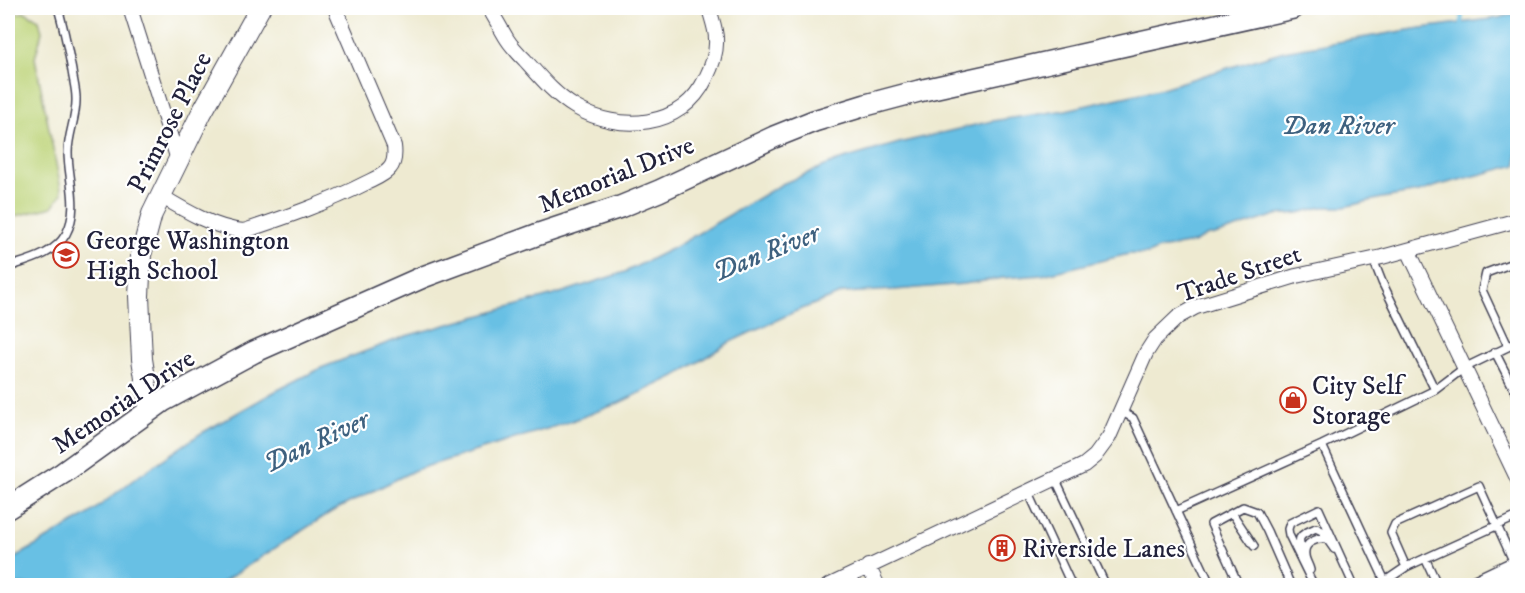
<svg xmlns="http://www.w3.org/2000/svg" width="1525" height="593" viewBox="0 0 1525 593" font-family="'IM FELL DW Pica',serif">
  <rect width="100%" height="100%" fill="#fff"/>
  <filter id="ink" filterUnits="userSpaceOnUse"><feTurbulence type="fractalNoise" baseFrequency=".0167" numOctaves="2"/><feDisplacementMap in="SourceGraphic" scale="12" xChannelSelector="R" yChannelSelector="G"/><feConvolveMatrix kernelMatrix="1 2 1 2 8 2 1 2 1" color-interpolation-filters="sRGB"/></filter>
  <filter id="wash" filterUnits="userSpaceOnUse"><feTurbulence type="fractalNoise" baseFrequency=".008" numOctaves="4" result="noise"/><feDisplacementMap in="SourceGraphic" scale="24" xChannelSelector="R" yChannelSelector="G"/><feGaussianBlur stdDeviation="1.35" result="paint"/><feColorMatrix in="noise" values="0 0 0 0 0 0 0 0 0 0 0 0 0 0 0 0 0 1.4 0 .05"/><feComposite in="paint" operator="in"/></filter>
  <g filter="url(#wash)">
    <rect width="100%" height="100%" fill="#eeead1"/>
    <path fill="#bcd377" stroke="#6f7a59" stroke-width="1.5" d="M25 12 39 20 42 32 35 58 62 194 52 207 8 218V15Z"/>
    <path fill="#67c0e4" stroke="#447190" stroke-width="1.5" d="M1517 13V165L1440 185 1419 192 1382 198 1344 207H1322L1298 213 1276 215 1215 235H1208L1193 243 1159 249 1148 254H1129L1042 275 1003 278 964 284 895 290 843 293 794 312 730 342 679 374 619 403 569 422 415 470 331 512 218 585H8V562L89 514 133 480 200 434 274 392 321 368 406 336 554 295 625 272 675 247 782 184 837 161 899 143 992 121 1066 110 1159 89 1284 51 1414 29 1498 18Z"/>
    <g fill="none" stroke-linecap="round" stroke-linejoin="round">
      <path stroke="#67c0e4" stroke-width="4" d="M1461 8 1462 24"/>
    </g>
  </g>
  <g filter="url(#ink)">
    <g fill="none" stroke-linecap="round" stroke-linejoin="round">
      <g stroke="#414052" stroke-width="10">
        <path id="lane" d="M1373 259 1382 282 1435 390
          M8 267C29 260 54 255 66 234 80 208 68 179 68 152 68 134 77 116 76 98 76 89 73 79 72 71 68 49 64 28 58 8
          M1508 346 1482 290 1486 273 1518 261
          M1495 352 1518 397
          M1120 411 1133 418 1211 586
          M1322 445 1386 583
          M1055 478 1106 586
          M1028 491 1072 586
          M1176 511 1322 445 1435 390 1464 368 1518 342
          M1232 513 1254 546
          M1304 555C1296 536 1298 536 1316 528L1322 531 1327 539
          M1425 558 1438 586
          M1406 567 1391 533 1395 524 1479 486 1515 565
          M1310 570C1309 565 1305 560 1305 555 1303 542 1317 538 1327 539L1334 549
          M1239 586 1211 524 1243 507 1257 512 1267 531 1291 586
          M1314 586 1289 535 1288 529 1290 523 1319 509 1354 586
          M1378 586 1406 567 1518 516"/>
      </g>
      <g stroke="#414052" stroke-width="16">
        <path id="street" d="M130 8 178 160
          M489 8C495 18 501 29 507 39 512 47 519 54 525 60 541 78 555 95 575 107 619 133 682 129 706 78 712 66 717 53 716 39 716 29 711 17 709 8
          M161 196C184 210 216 229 244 231 286 217 327 203 366 183 374 179 385 175 390 168 395 162 395 154 394 146L335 8
          M1408 250 1518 480
          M868 566 878 586
          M828 586 1084 465 1095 456 1109 437 1146 353 1155 339 1178 317 1196 307 1296 276 1382 257 1518 220"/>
      </g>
      <g stroke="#414052" stroke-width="22">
        <path id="secondary" d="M150 410 142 359 139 296 141 255 152 214 201 114 260 8"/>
      </g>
      <g stroke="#414052" stroke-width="24">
        <path id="primary" d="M8 508 63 473 163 401 254 352 423 277 536 235 620 207 659 191 774 137 814 121 866 105 919 91 1293 8
          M1476 586 1518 566"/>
      </g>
      <use href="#lane" stroke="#fff" stroke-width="7"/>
      <use href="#street" stroke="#fff" stroke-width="14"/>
      <use href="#secondary" stroke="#fff" stroke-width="20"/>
      <use href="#primary" stroke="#fff" stroke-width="21"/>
    </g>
  </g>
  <defs>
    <g id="school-ring" transform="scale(1.35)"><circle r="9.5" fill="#fff" stroke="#c8321e" stroke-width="1.5"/><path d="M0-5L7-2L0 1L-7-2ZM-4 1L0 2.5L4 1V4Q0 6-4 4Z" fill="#c8321e"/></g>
    <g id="shop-ring" transform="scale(1.35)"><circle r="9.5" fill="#fff" stroke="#c8321e" stroke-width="1.5"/><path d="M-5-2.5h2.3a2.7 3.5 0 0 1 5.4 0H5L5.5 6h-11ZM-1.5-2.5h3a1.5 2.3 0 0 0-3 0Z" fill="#c8321e"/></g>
    <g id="building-ring" transform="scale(1.35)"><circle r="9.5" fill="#fff" stroke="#c8321e" stroke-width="1.5"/><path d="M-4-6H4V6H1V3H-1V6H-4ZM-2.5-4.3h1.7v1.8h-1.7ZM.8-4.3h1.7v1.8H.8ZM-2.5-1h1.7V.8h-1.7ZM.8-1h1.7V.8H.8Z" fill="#c8321e"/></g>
  </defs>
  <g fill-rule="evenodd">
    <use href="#school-ring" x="66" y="255"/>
    <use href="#shop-ring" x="1293" y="400"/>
    <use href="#building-ring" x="1002" y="548"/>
  </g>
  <g text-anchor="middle" stroke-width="4.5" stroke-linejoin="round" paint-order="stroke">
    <g font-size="26" fill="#22223b" stroke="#fff">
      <text transform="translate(169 122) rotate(-63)" y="9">Primrose Place</text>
      <text transform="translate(616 174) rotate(-22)" y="9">Memorial Drive</text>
      <text transform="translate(1239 273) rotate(-19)" y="9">Trade Street</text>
      <text transform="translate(123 401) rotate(-34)" y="9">Memorial Drive</text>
    </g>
    <g font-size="26" fill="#22223b" stroke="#fff" text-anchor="start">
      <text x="86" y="249">George Washington<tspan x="86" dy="30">High School</tspan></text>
      <text x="1312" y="394">City Self<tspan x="1312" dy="30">Storage</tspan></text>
      <text x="1022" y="557">Riverside Lanes</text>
    </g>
    <g font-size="27" font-style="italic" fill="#3e617f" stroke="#fff">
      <text x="1338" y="134">Dan River</text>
      <text transform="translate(766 252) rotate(-22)" y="9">Dan River</text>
      <text transform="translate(316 441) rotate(-25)" y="9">Dan River</text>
    </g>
  </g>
  <rect width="1525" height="593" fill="none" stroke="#fff" stroke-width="30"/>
</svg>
